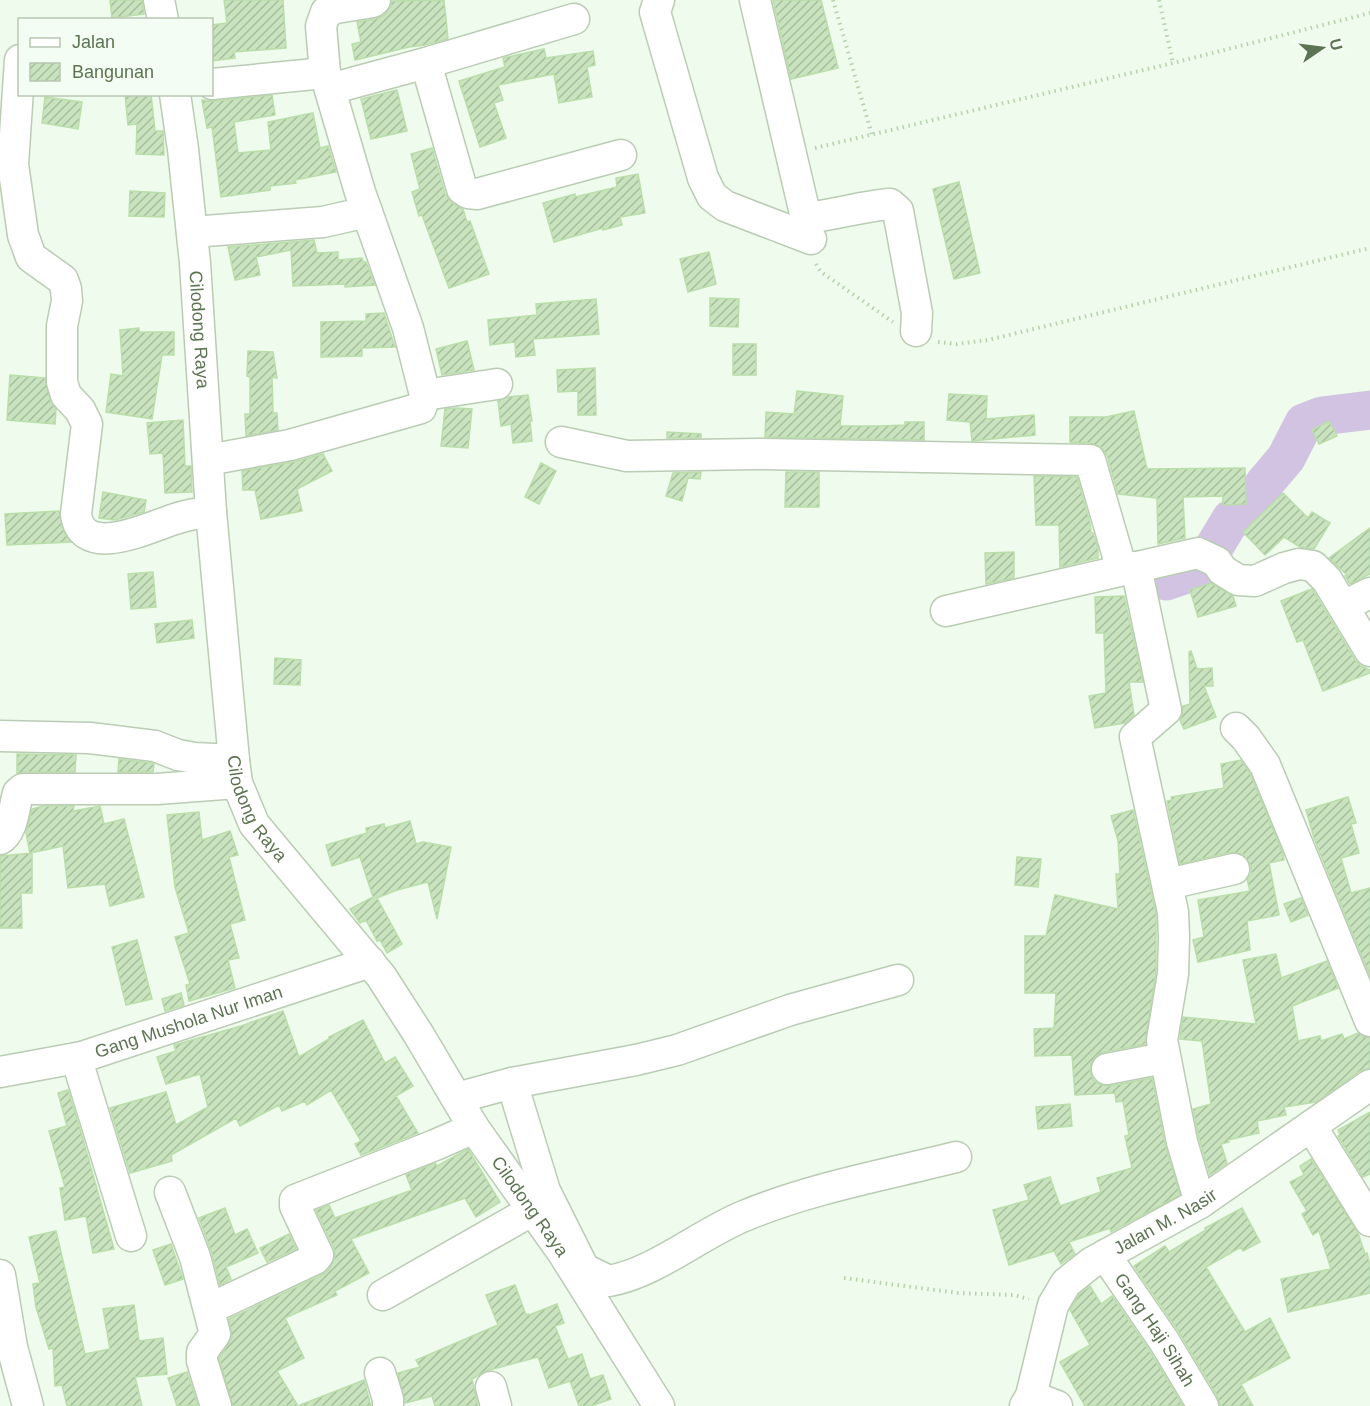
<svg xmlns="http://www.w3.org/2000/svg" width="1370" height="1406" viewBox="0 0 1370 1406" font-family="Arial,sans-serif">
  <defs>
    <pattern id="building-hatch" width="6" height="6" patternUnits="userSpaceOnUse" patternTransform="scale(1.5)"><rect width="6" height="6" fill="#c9e3bf"/><path d="M-1 1l2-2M0 6l6-6M5 7l2-2" fill="none" stroke="#a6bd9e"/></pattern>
  </defs>
  <rect width="100%" height="100%" fill="#eefbed"/>
  <g fill="none" stroke-linecap="round" stroke-linejoin="round">
    <path stroke="#d2c3e3" stroke-width="39" d="M1166 581 1201 569 1231 519 1254 513 1260 501 1264 484 1286 458 1304 423 1322 416 1370 410"/>
  </g>
  <path fill="url(#building-hatch)" stroke="#badeaa" stroke-width="1.5" d="M110 0H142L144 14 112 18Z
    M224 0H283L286 48 234 52 235 58 212 61V25L227 23Z
    M444 0 448 39 425 45 409 47 355 60 352 44 361 42 357 22 376 19 385 15 391 5 392 1Z
    M773 0H821L838 68 791 79Z
    M544 49 546 58 593 51 595 65 587 67 592 97 559 103 554 74 498 85 503 100 494 103 506 138 480 147 459 81 505 67 503 58Z
    M397 90 407 131 371 139 361 99Z
    M125 94H151L155 131H163L164 155 136 154 137 124 128 125Z
    M272 95 275 115 234 122 238 153 271 150 268 122 313 113 320 148 328 146 336 172 295 180 296 183 270 186V190L221 197 212 127 207 128 202 100 214 101Z
    M45 97 82 102 78 129 42 123Z
    M432 148 445 194 452 203 463 209 467 222 470 221 489 274 449 288 422 215 419 216 412 192 420 189 411 154Z
    M638 174 645 213 620 217 622 225 603 230V228L554 242 543 203 575 194V197L617 187 616 178Z
    M959 182 980 273 954 279 933 189Z
    M130 191 165 193 164 217 129 216Z
    M314 240 317 253 338 252V260L362 258 363 262H366L375 285 345 287V284L293 286 291 250 256 257 260 275 235 280 228 247Z
    M709 252 716 284 688 292 680 259Z
    M710 298 739 299 738 327 710 326Z
    M596 299 599 334 533 339 535 355 516 357 515 342 490 345 488 320 537 315 536 304Z
    M384 313 395 347 362 348V356L321 357V322L366 321V314Z
    M139 328V332H174V355H162L152 419 106 412 111 374 123 376 120 330Z
    M467 341 474 370 442 375 436 349Z
    M733 344H756V375H733Z
    M248 351 273 352 277 378 272 377 273 413H277L278 430 246 436 245 414H250V377L247 376Z
    M595 368 596 415H578V391L558 392 557 370Z
    M10 375 45 378 50 400 56 409 55 424 7 420Z
    M797 391 843 396 840 426H880L905 425V422H924V440L765 437 766 412 794 414Z
    M949 394 987 396 986 419 1034 415 1035 435 972 441 970 422 947 420Z
    M528 395 532 421H530L532 441 513 443 511 424 501 426 498 401 508 397Z
    M456 408 472 409 468 448 441 446 445 409Z
    M1134 411 1147 469 1245 468 1246 504 1223 505V496L1183 497 1185 538 1158 544 1157 498 1118 494 1107 455 1101 447 1090 443 1070 442V417H1106Z
    M183 420 185 466H191L192 492 165 493 163 453 150 454 147 423Z
    M1329 421 1337 436 1319 444 1312 430Z
    M667 432 701 434V438H667Z
    M323 454 332 471 297 489 302 511 261 519 255 490H243L242 471 293 462Z
    M541 463 556 471 539 504 525 497Z
    M701 472 700 479 688 478 682 501 666 496 673 473Z
    M786 472H819V507H785Z
    M1034 476 1077 477 1090 523 1091 533H1093L1098 548V558L1060 567 1059 525H1036Z
    M103 492 146 500 144 512 115 520 99 518Z
    M1283 493 1308 518 1312 512 1330 523 1314 549 1300 547 1284 537 1265 555 1243 532Z
    M59 511 65 534 71 542 7 545 5 514Z
    M1370 528V574L1350 584 1345 576 1347 575 1329 558Z
    M1014 552V578L986 584 985 553Z
    M153 572 156 607 131 609 128 574Z
    M1211 583 1233 596 1236 606 1198 617 1190 590Z
    M1312 589 1355 660 1361 666 1370 670V673L1323 691 1303 640 1297 642 1281 601Z
    M1124 596 1143 682H1129L1134 715 1125 723 1095 728 1089 696 1106 693 1104 633H1096L1095 597Z
    M192 620 194 638 157 643 155 624Z
    M1191 651 1197 669 1212 668 1213 686H1204L1216 717 1184 729 1180 720 1182 715 1183 706 1190 704 1189 652Z
    M275 658 301 660 300 685 274 684Z
    M17 754 76 755 75 772H23L17 774Z
    M119 759 151 763 154 764 153 772H118Z
    M1241 760 1250 773 1283 854 1284 860 1269 863 1279 915 1247 921 1250 950 1198 962 1193 940 1204 937 1198 900 1250 891 1247 879 1251 874V866L1243 854 1231 852 1180 864 1167 801 1172 800 1171 797 1224 788 1221 764Z
    M1348 797 1356 823 1351 824 1359 853 1341 858 1351 893 1370 888V976L1314 838 1306 810Z
    M43 806H74L73 811 100 806 104 824 124 819 144 897 110 906 105 884 68 888 63 846 30 853 26 833 32 809Z
    M1133 810 1156 914V972L1145 1044 1104 1052 1096 1056 1091 1063 1090 1072 1094 1081 1102 1085 1110 1086 1152 1078 1165 1145 1180 1195 1111 1232 1110 1228 1069 1242 1075 1254 1061 1264 1054 1251 1009 1265 993 1210 1029 1200 1024 1185 1050 1177 1060 1206 1101 1192 1097 1178 1132 1168 1125 1136 1129 1135 1123 1101 1116 1102 1115 1093 1075 1095 1072 1055 1035 1056 1034 1029 1054 1028 1056 993H1025V936H1046L1055 895 1118 909 1116 874H1120L1118 841 1111 816Z
    M199 812 202 840 230 831 238 855 229 857 245 920 230 924 239 958 228 960 235 988 189 1001 186 985 190 984 175 937 189 933 175 887 167 815Z
    M410 821 416 844 423 842 451 847 437 919 428 882 397 890 377 898 402 944 387 953 380 940 377 941 366 920 360 923 350 909 373 897 360 857 332 866 326 845 367 833 366 828 384 824 385 828Z
    M32 853V893H21L22 928H0V856Z
    M1017 857 1041 859 1038 887 1015 885Z
    M1301 898 1308 915 1291 922 1284 904Z
    M137 940 152 999 126 1005 112 947Z
    M1276 954 1281 978 1327 961 1338 988 1292 1006 1298 1041 1320 1036 1321 1041 1342 1034 1344 1039 1358 1033 1370 1038V1068L1360 1071 1316 1102 1284 1107 1286 1115 1257 1121 1259 1133 1228 1140 1229 1142 1221 1144 1227 1163 1210 1175 1199 1138 1193 1109 1211 1104 1202 1041 1180 1039 1183 1017 1256 1024 1243 960Z
    M181 993 184 1005 165 1011 162 999Z
    M283 1011 299 1057 329 1039V1037L363 1020 385 1063 395 1057 413 1086 396 1096 418 1133 361 1155 355 1144 361 1141 331 1090 307 1105 305 1101 282 1111 279 1105 240 1126 236 1118 171 1155 172 1161 130 1173 110 1108 166 1092 176 1125 208 1107 200 1074 166 1084 157 1057 176 1051 174 1045 241 1026Z
    M68 1090 82 1136 114 1249 93 1253 86 1216 65 1220 60 1188 65 1187 49 1131 67 1126 58 1093Z
    M1070 1104 1072 1126 1038 1129 1036 1107Z
    M1370 1112V1174L1363 1177 1338 1136 1340 1135 1338 1130Z
    M468 1149 500 1202 476 1217 465 1198 351 1239 369 1273 335 1291 337 1295 285 1318 304 1358 277 1371 298 1406H233L219 1358 232 1338 229 1319 322 1275 329 1269 335 1257 334 1248 316 1210 329 1205 335 1218 412 1190 406 1175 435 1163 437 1166Z
    M1311 1159 1358 1233 1365 1254 1367 1253 1370 1265V1293L1288 1312 1281 1279 1331 1269 1319 1231 1313 1235 1302 1214 1307 1211 1290 1182 1304 1175 1300 1166Z
    M225 1208 235 1235 247 1229 258 1253 226 1267 231 1279 220 1285 212 1253 199 1218Z
    M1242 1208 1260 1242 1243 1251 1241 1247 1206 1267 1245 1332 1270 1318 1290 1358 1241 1384 1253 1406H1220L1218 1397 1179 1332 1134 1266 1165 1246 1169 1252 1206 1230 1205 1228Z
    M56 1231 85 1354 110 1349 103 1309 134 1305 139 1341 163 1338 167 1374 135 1377 142 1406H67L62 1385 55 1386 53 1348 49 1349 36 1307 33 1284 40 1283 29 1237Z
    M289 1234 296 1249 267 1262 260 1248Z
    M171 1244 183 1279 165 1285 153 1250Z
    M515 1285 526 1315 528 1314 529 1315 557 1304 564 1323 555 1326 568 1359 582 1354 590 1379 603 1375 611 1399 591 1406H579L570 1381 549 1388 538 1357 486 1371 472 1379 478 1406H435L432 1396 405 1403 398 1373 420 1367 416 1360 498 1325 486 1295Z
    M1090 1286 1101 1304 1112 1296 1149 1350 1183 1406H1085L1060 1362 1090 1345 1070 1310 1079 1294Z
    M187 1372 198 1405 177 1406 168 1378Z
    M364 1380 371 1406H300V1405Z"/>
  <g fill="none" stroke-linecap="round" stroke-linejoin="round">
    <g stroke="#baccb4" stroke-width="33">
      <g id="minor">
        <path d="M159 0 163 20"/>
        <path d="M659 0 655 12 703 178 712 196 725 206 811 239"/>
        <path d="M755 0 806 218C835 215 862 206 890 204L898 211 917 313 916 331"/>
        <path d="M20 60 13 164 23 235 31 257 63 280 66 289 67 301 62 326V382L66 395 80 410 87 424 76 514C82 561 149 527 175 519 187 515 199 513 211 512"/>
        <path d="M426 63 462 189 468 193 477 194 621 155"/>
        <path d="M212 84 325 73"/>
        <path d="M330 89 426 63 574 19"/>
        <path id="s1" d="M175 94 183 149 195 263 211 512 234 760 237 783 254 824 381 976 419 1035 474 1128 563 1253 659 1406"/>
        <path d="M192 232 323 222 367 212"/>
        <path d="M425 395 497 384"/>
        <path d="M561 442 627 456 758 454 1090 460 1122 570"/>
        <path d="M208 460 290 445 421 408 425 395 408 328 360 192 325 73 321 26 326 12 336 8 373 2 375 0"/>
        <path d="M1136 567 1166 710 1135 737 1173 912 1174 937 1173 974 1162 1040 1182 1142 1200 1203"/>
        <path d="M1344 606 1370 593"/>
        <path d="M946 611 1198 553 1217 562 1222 570 1238 580 1255 581 1284 568 1299 564 1313 566 1327 580 1370 651"/>
        <path d="M1236 728 1246 738 1265 765 1370 1021"/>
        <path d="M0 736 90 738 155 746 178 755 195 758 234 760"/>
        <path d="M0 839C13 832 14 807 18 793L23 789H157L237 783"/>
        <path d="M1168 884 1234 869"/>
        <path d="M1107 1069 1164 1058"/>
        <path d="M0 1072 82 1057"/>
        <path d="M512 1083 545 1191 584 1269 609 1281C655 1273 700 1234 744 1216 811 1188 885 1175 956 1157"/>
        <path d="M457 1098 512 1083 636 1060 677 1050 790 1010 898 980"/>
        <path d="M1311 1126 1370 1221"/>
        <path d="M170 1192 195 1257 215 1334 202 1352V1361L216 1406"/>
        <path id="s2" d="M131 1236 80 1070 79 1061 82 1057 370 962"/>
        <path id="s3" d="M1105 1255 1164 1341 1203 1406"/>
        <path d="M0 1275 12 1347 28 1406"/>
        <path d="M383 1295 533 1210"/>
        <path d="M209 1309 315 1259 318 1255 295 1206V1200L435 1145 474 1128"/>
        <path d="M380 1373 388 1399V1406"/>
        <path d="M491 1387 496 1406"/>
        <path d="M1031 1396 1057 1406"/>
        <path id="s4" d="M1025 1406 1031 1396 1053 1305 1066 1283 1091 1263 1200 1203 1370 1085"/>
      </g>
    </g>
    <path stroke="#b6d2aa" stroke-width="4" stroke-dasharray="1.5 4.5" stroke-linecap="butt" d="M833 0 872 135
      M1159 0 1173 63
      M815 148 1173 63 1370 13
      M816 264 821 272 893 322
      M938 342 957 344 988 340 1370 248
      M844 1278 958 1293 1014 1295 1029 1299"/>
    <use href="#minor" stroke="#fff" stroke-width="30"/>
  </g>
  <g text-anchor="middle" stroke-width="6" stroke-linejoin="round" paint-order="stroke">
    <g font-size="18" fill="#5d7452" stroke="#f4fdf3">
      <text dy="6" stroke="none"><textPath href="#s1" startOffset="237">Cilodong Raya</textPath></text>
      <text dy="6" stroke="none"><textPath href="#s1" startOffset="723">Cilodong Raya</textPath></text>
      <text dy="6" stroke="none"><textPath href="#s2" startOffset="300">Gang Mushola Nur Iman</textPath></text>
      <text dy="6" stroke="none"><textPath href="#s1" startOffset="1209">Cilodong Raya</textPath></text>
      <text dy="6" stroke="none"><textPath href="#s4" startOffset="248">Jalan M. Nasir</textPath></text>
      <text dy="6" stroke="none"><textPath href="#s3" startOffset="90">Gang Haji Sihah</textPath></text>
    </g>
  </g>
  <rect x="18" y="18" width="195" height="78" fill="#f4fdf3" stroke="#b8c6b3" stroke-width="1.5"/>
  <rect x="30" y="38" width="30" height="9" fill="#ffffff" stroke="#b8c6b3" stroke-width="1.5"/>
  <text x="72" y="48" font-size="18" fill="#5d7452">Jalan</text>
  <rect x="30" y="63" width="30" height="18" fill="url(#building-hatch)" stroke="#b8c6b3" stroke-width="1.5"/>
  <text x="72" y="78" font-size="18" fill="#5d7452">Bangunan</text>
  <g transform="translate(1322 48) rotate(76)" stroke="#f4fdf3" stroke-width="4.5" paint-order="stroke">
  <path d="M0-4.5L10 22L0 15L-10 22Z" fill="#5d7452"/>
  <text y="-9" font-size="16" font-weight="bold" text-anchor="middle" fill="#5d7452">U</text>
  </g>
</svg>
